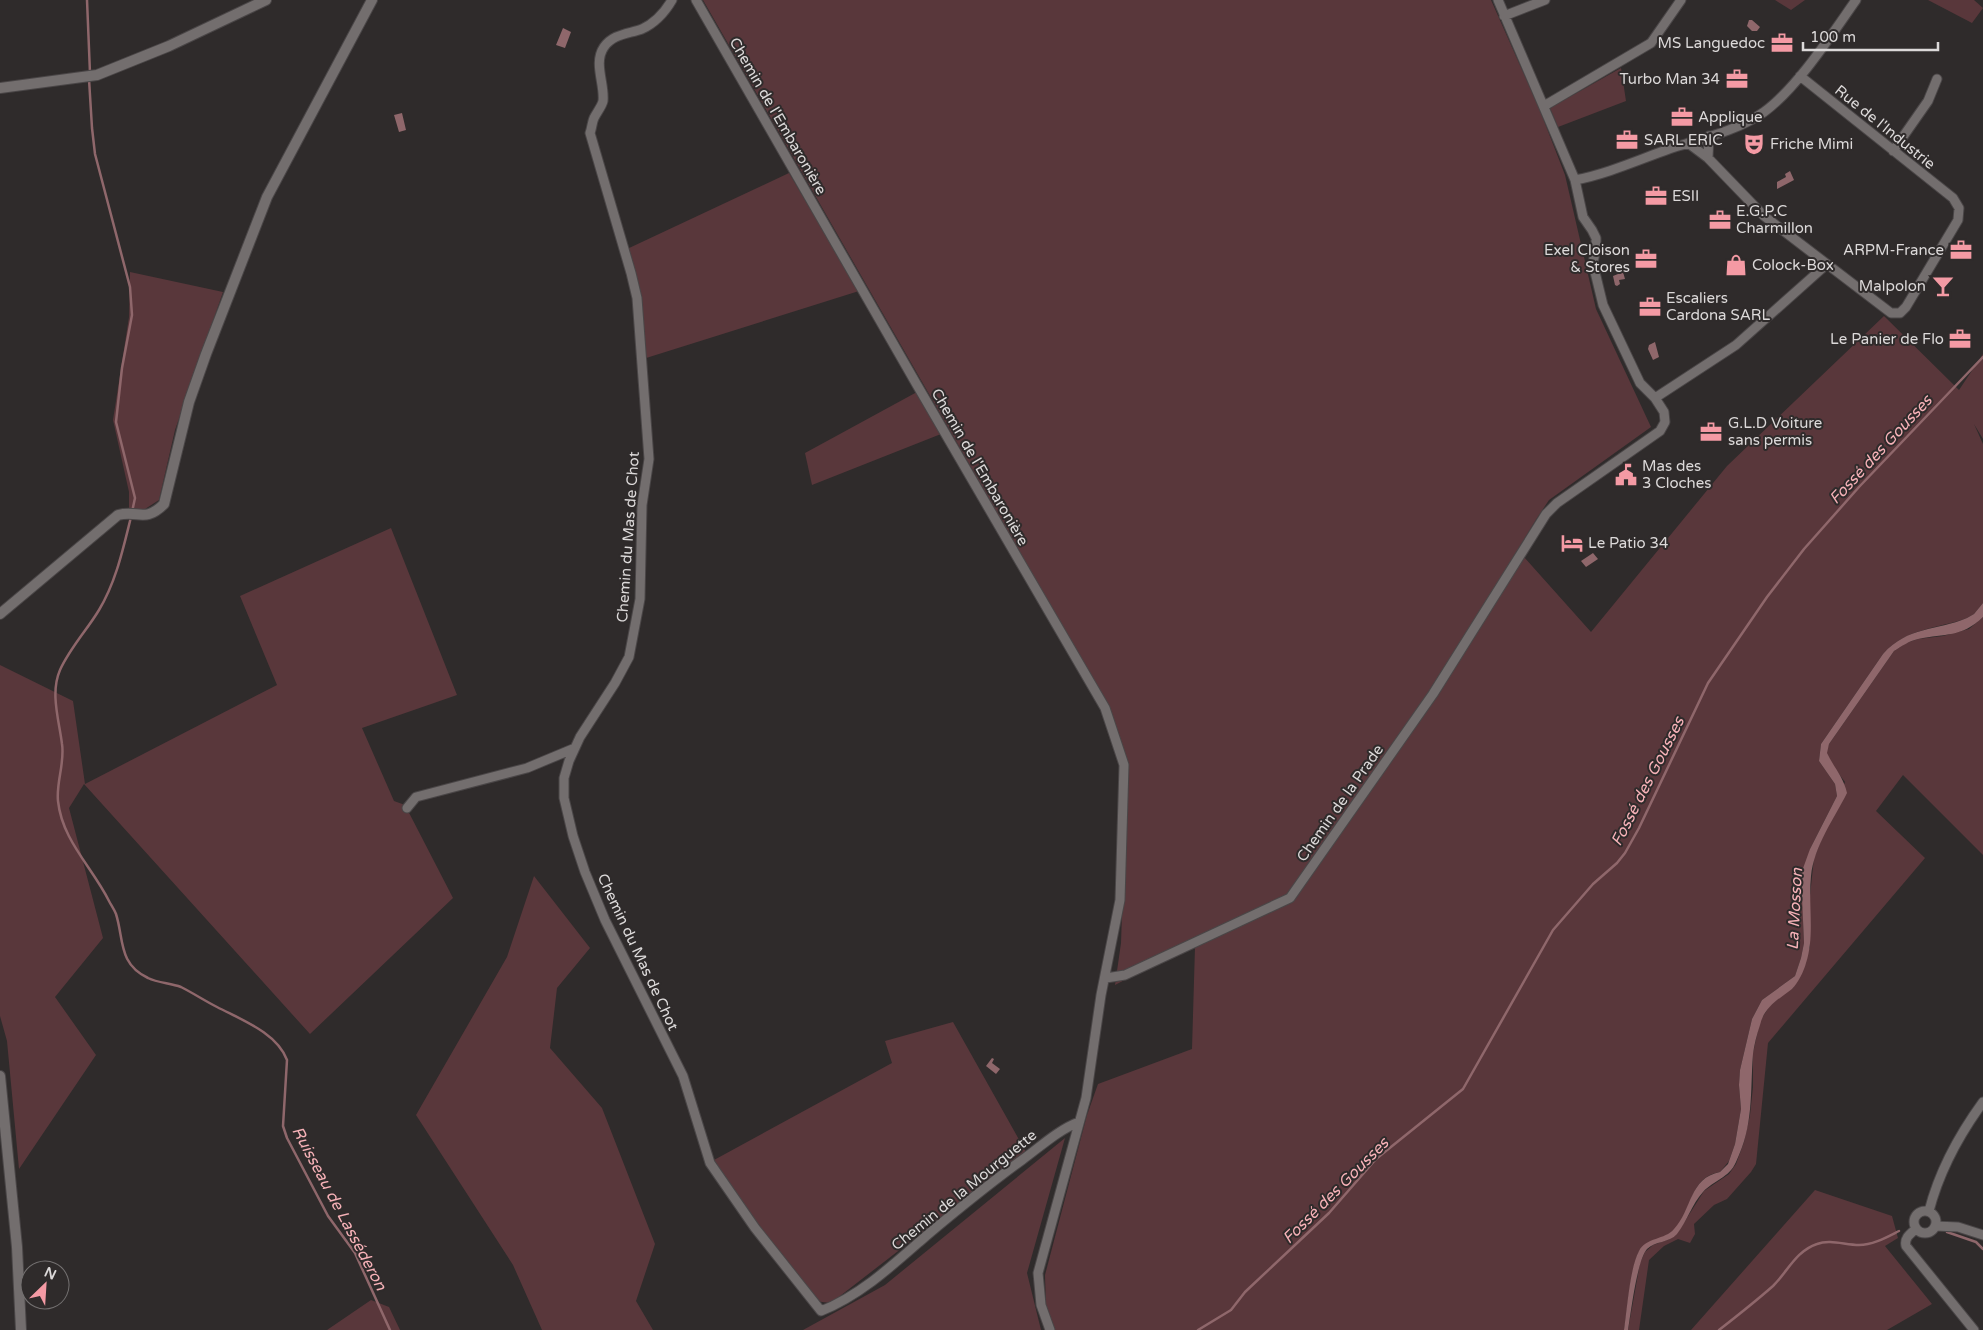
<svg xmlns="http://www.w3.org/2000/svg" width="1983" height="1330" viewBox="0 0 1983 1330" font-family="'Varela Round',sans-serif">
  <rect width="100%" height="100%" fill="#2f2b2b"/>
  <path fill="#59373b" d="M703 0H1491L1539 108 1565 175 1596 309 1651 427 1549 500 1537 518 1420 709 1290 895 1115 985 1121 943 1127 765 1119 735 1108 706Z
    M1775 0H1805L1791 10Z
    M1928 0H1974L1983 8 1972 23Z
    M1621 68 1626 101 1558 127 1550 108Z
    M789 173 859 291 643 359 627 249Z
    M130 272 223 292 175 430 159 500 142 511 129 509V492L113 420 129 317Z
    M1884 316 1959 390 1983 354V439L1974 424 1983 444V603L1974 614 1967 618C1937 629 1906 628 1883 654L1821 744 1819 761 1835 784 1837 796 1810 849 1803 917 1804 943 1801 958 1795 976 1762 1000 1752 1019 1740 1070 1739 1085 1741 1109 1735 1144 1729 1161 1720 1172C1688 1177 1693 1213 1673 1231 1665 1238 1652 1242 1642 1247 1630 1263 1628 1309 1624 1330H1055L1046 1307 1045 1275 1087 1115 1098 1084 1192 1049 1195 947 1293 901 1379 779 1524 557 1591 632 1727 466Z
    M917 392 941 434 812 485 805 453Z
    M391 528 457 695 362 728 394 801 405 805 453 898 310 1034 84 784 69 808 103 938 55 997 96 1055 19 1169 7 1041 0 1016V665L73 701 85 784 277 685 240 596Z
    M1983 617V855L1903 775 1876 811 1925 858 1768 1043 1756 1164 1751 1172 1727 1199 1714 1205 1694 1224 1695 1234 1690 1243 1678 1239 1664 1246 1649 1260 1639 1330H1628L1640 1263 1645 1252 1653 1245 1670 1239 1678 1232 1704 1191 1729 1174 1736 1164 1744 1142 1750 1115 1753 1087V1053L1760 1021 1769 1007 1783 994 1793 988 1810 947 1809 905 1814 858 1845 782 1833 766 1826 753 1829 744 1894 651 1906 643 1918 639 1943 636 1969 629Z
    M534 876 590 948 557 988 550 1048 602 1108 655 1244 636 1301 653 1330H542L513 1265 416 1115 507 957Z
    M953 1022 1026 1152 831 1303 822 1302 815 1300 756 1224 714 1160 892 1063 885 1041Z
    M1065 1138 1027 1273 1041 1330H803L885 1285Z
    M1815 1190 1892 1216 1898 1238 1885 1246 1932 1304 1887 1330H1691Z
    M371 1300 389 1307 400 1330H327Z"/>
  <path fill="#8f676b" d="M1749 20H1752L1760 27 1757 31H1752L1747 26Z
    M563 28 571 32 565 48 556 45Z
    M402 113 406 130 399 132 394 115Z
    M1790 171 1794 180 1777 189V182L1786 177 1785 174Z
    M1623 272 1625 279 1619 280 1620 284 1617 286 1615 285 1613 276Z
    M1655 342 1659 357 1653 360 1648 349 1649 345Z
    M1593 553 1598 559 1586 567 1581 561Z
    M1983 603V617C1961 638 1946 633 1918 639 1909 641 1902 646 1894 651L1829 744 1827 753C1833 766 1844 778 1847 793 1834 819 1814 846 1811 876 1808 904 1815 936 1806 963 1804 971 1798 983 1792 989 1779 999 1764 1007 1760 1025 1757 1034 1754 1045 1753 1054 1750 1093 1754 1125 1736 1162 1729 1178 1714 1180 1703 1192 1692 1204 1687 1221 1677 1234 1669 1243 1655 1241 1647 1249 1637 1260 1631 1313 1628 1330H1624C1627 1310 1630 1267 1639 1251 1646 1237 1665 1240 1674 1229 1692 1210 1689 1178 1720 1172L1728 1164 1735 1144 1741 1109 1739 1085 1740 1070 1752 1019 1762 1000 1795 976 1801 958 1804 943 1801 874 1810 849 1837 796 1835 784 1819 761 1821 744 1883 654C1908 626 1936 631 1967 618L1974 614Z
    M992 1058 994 1059 992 1063 1000 1069 996 1074 986 1066Z"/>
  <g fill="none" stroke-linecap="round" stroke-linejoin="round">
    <path stroke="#8f676b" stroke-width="2.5" d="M87 0 90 73
      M89 79 92 128 95 154 130 287 132 315 122 368 116 422 135 498 132 512
      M131 517C123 549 116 582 99 610 87 630 70 648 60 670 50 693 59 720 62 744 65 763 56 782 58 801 62 840 92 867 109 901 111 905 114 909 116 914 124 939 118 964 148 978 158 983 170 983 181 987 193 993 205 1001 217 1007 242 1020 277 1033 287 1060L283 1126 287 1138 328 1216 355 1253 390 1330
      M1947 1232 1976 1242 1983 1249
      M1198 1330 1231 1310 1245 1292 1329 1213 1376 1159 1463 1089 1553 930 1593 884 1617 863 1625 853 1639 828 1708 683 1767 597 1804 549 1859 487 1983 357
      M1719 1330C1737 1316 1756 1301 1773 1286 1788 1271 1796 1251 1817 1244 1830 1239 1845 1245 1859 1245 1873 1245 1887 1237 1899 1231"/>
    <g stroke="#4a4647" stroke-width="11">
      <path id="minor" d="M672 0C665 12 655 23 642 29 628 34 613 34 604 47 593 63 605 84 603 101 602 106 597 112 594 118 592 122 592 128 590 133L631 273 637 298 649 459 642 505 640 599 629 657 615 683 580 737 569 761 564 778V798L573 836 585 872 605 920 683 1076 710 1163 755 1228 821 1311C861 1295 894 1264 926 1236 957 1210 989 1184 1022 1160 1040 1147 1058 1130 1079 1122
        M696 0 917 385 1105 708 1124 765 1120 900 1101 995 1086 1098 1038 1273 1041 1305 1050 1330
        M1504 16 1545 0
        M1544 106 1651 43 1681 0
        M1688 143 1708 158 1764 216 1891 313H1900L1906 307 1958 220 1959 208 1953 198 1800 76
        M1893 151 1928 101 1937 79
        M1708 158 1709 136
        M1575 180C1607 174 1638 160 1669 149 1700 139 1737 131 1764 112 1797 88 1832 34 1856 0
        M1655 398 1736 345 1827 264
        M407 808 416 797 527 768 575 748
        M1106 978 1125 975 1290 898 1433 694 1546 514 1557 503 1660 431 1665 422 1664 412 1655 398 1640 383 1603 305 1593 264 1596 246V238L1592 230 1583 217 1575 180 1498 0
        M1929 1211C1939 1172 1959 1135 1983 1102
        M1914 1222a11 11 0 1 1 22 0a11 11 0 1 1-22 0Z
        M1935 1226 1958 1227 1983 1235
        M1916 1229C1910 1234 1904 1238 1906 1246L1974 1330"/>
    </g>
    <g stroke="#4a4647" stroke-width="12">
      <path id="tertiary" d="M0 88 97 75 169 46 266 0
        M0 614 118 515C139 510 145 523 164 504L189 402 206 354 267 197 372 0
        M0 1076 17 1247 21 1330"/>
    </g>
    <use href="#minor" stroke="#736e6e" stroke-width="9"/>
    <use href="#tertiary" stroke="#736e6e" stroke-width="10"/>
  </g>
  <defs>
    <g id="office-bare" transform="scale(1.725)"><path d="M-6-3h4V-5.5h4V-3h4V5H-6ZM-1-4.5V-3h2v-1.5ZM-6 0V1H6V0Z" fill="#f49aa4" stroke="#2f2b2b" stroke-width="2.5" paint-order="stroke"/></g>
    <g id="theatre-bare" transform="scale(1.725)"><path d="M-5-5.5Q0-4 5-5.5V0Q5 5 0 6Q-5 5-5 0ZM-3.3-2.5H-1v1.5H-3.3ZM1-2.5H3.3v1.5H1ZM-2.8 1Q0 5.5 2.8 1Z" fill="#f49aa4" stroke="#2f2b2b" stroke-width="2.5" paint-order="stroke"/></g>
    <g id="shop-bare" transform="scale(1.725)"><path d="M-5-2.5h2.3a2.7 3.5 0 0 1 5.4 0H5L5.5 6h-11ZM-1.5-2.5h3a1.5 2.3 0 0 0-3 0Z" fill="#f49aa4" stroke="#2f2b2b" stroke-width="2.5" paint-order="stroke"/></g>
    <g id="bar-bare" transform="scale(1.725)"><path d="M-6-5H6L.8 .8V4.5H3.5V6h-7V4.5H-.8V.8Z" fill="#f49aa4" stroke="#2f2b2b" stroke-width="2.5" paint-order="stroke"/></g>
    <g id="civic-bare" transform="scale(1.725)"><path d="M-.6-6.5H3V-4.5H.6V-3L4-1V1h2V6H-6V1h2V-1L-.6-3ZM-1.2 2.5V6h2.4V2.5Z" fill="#f49aa4" stroke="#2f2b2b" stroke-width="2.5" paint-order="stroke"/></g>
    <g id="hotel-bare" transform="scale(1.725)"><path d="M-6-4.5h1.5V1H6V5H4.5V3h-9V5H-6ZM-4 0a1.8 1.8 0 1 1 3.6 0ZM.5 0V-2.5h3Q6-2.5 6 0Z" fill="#f49aa4" stroke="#2f2b2b" stroke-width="2.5" paint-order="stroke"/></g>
  </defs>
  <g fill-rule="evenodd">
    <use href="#office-bare" x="1782" y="43"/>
    <use href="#office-bare" x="1737" y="79"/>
    <use href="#office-bare" x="1682" y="117"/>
    <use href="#office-bare" x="1627" y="140"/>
    <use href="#theatre-bare" x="1754" y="144"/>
    <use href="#office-bare" x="1656" y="196"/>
    <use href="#office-bare" x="1720" y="220"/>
    <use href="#office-bare" x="1961" y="250"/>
    <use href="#office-bare" x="1646" y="259"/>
    <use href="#shop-bare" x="1736" y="265"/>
    <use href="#bar-bare" x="1943" y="286"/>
    <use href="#office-bare" x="1650" y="307"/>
    <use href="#office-bare" x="1960" y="339"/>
    <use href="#office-bare" x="1711" y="432"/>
    <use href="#civic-bare" x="1626" y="475"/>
    <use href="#hotel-bare" x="1572" y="543"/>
  </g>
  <g text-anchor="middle" stroke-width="4" stroke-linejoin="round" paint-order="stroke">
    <g font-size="15" fill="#dcd9d9" stroke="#2f2b2b" text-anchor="start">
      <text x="1765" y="48" text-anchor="end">MS Languedoc</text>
      <text x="1720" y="84" text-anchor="end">Turbo Man 34</text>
      <text x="1698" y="122">Applique</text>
      <text x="1644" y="145">SARL ERIC</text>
      <text x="1770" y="149">Friche Mimi</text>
      <text x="1672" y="201">ESII</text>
      <text x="1736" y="216">E.G.P.C<tspan x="1736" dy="17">Charmillon</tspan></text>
      <text x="1630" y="255" text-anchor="end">Exel Cloison<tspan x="1630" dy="17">&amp; Stores</tspan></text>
      <text x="1944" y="255" text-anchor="end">ARPM-France</text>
      <text x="1752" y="270">Colock-Box</text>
      <text x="1926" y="291" text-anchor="end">Malpolon</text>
      <text x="1666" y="303">Escaliers<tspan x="1666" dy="17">Cardona SARL</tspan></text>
      <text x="1944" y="344" text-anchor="end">Le Panier de Flo</text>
      <text x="1728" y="428">G.L.D Voiture<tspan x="1728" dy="17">sans permis</tspan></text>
      <text x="1642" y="471">Mas des<tspan x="1642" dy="17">3 Cloches</tspan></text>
      <text x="1588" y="548">Le Patio 34</text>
    </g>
    <g font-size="15" fill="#dcd9d9" stroke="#2f2b2b">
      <text transform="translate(778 116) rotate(60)" y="5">Chemin de l'Embaronière</text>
      <text transform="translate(1885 127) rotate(39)" y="5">Rue de l'Industrie</text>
      <text transform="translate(980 467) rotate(60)" y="5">Chemin de l'Embaronière</text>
      <text transform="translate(628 537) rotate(-86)" y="5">Chemin du Mas de Chot</text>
      <text transform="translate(1340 803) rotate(-55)" y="5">Chemin de la Prade</text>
      <text transform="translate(638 952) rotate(65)" y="5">Chemin du Mas de Chot</text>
      <text transform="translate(964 1190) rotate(-39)" y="5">Chemin de la Mourguette</text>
    </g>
    <g font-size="16" font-style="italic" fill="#f7b2b8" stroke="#2f2b2b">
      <text transform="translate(1880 449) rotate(-47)" y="6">Fossé des Gousses</text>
      <text transform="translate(1647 781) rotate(-63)" y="6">Fossé des Gousses</text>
      <text transform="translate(1794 909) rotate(-87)" y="6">La Mosson</text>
      <text transform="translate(1335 1190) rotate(-45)" y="6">Fossé des Gousses</text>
      <text transform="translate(340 1208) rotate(62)" y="6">Ruisseau de Lasséderon</text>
    </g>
  </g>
  <g transform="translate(45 1285) rotate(25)"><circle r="24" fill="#2f2b2b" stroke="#747171"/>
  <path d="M0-4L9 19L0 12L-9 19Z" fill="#f49aa4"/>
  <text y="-8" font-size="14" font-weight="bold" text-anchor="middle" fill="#dcd9d9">N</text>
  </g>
  <path d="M1803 42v8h135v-8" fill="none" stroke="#dcd9d9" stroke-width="2.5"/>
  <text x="1810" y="42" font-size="15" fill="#dcd9d9" stroke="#2f2b2b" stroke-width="4" paint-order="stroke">100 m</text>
</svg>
